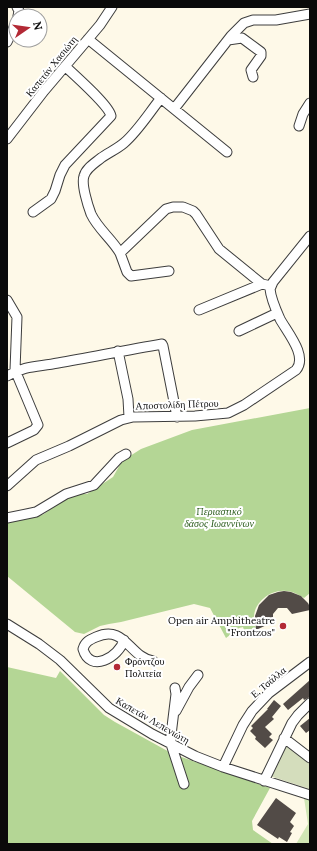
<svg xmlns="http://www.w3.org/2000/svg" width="317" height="851" viewBox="0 0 317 851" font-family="Lora,serif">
  <rect width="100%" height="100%" fill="#fef9e8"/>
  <path fill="#d0e6b5" d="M304 798 310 800V844H296L308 824Z"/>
  <path fill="#b4d695" d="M310 408V593L304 598C299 595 293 591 286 591 272 589 255 601 254 616 253 620 255 625 256 629L245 633 243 627 239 628 226 638 210 608 194 604 121 622 109 624 100 626 84 634 75 632 7 576V521L39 516 44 514 68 496 74 494H87L113 477 122 461 141 449 192 430Z
    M7 667 56 678 60 671 104 715 115 722 173 754 270 788 252 821 253 830 273 844H7Z"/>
  <path fill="#d4ddbc" d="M285 744 310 763V789L270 776Z"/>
  <path fill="#524b47" d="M284 591 291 592 301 596 308 603 310 607V610L292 614 287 608H278L273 614V622L256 630 255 616 259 605 269 595 278 592Z
    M310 680V697L304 700 303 698 288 710 283 704Z
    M274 700 281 706 272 717 274 719 265 727 272 734 269 737 273 740 265 748 255 739 256 737 250 731 253 728 251 726 268 709H267Z
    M310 718V730L306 733 300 726Z
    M276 798 296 813 290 822 294 826 290 832 292 833 287 842 279 837 278 839 257 825Z"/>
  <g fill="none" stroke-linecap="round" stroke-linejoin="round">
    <g stroke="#3d3d3d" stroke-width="11">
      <path id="minor" d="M17 7 19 11 18 16
        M88 39 227 152
        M228 40 242 38 261 52V56L251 70 253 77
        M7 42 16 23
        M161 98C149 113 138 131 124 143 117 149 108 153 101 158 95 163 86 168 84 176 81 184 88 206 91 214 98 229 112 239 120 253L166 209 173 207H183L193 211 196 214 219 249 262 284 271 286
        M174 109 231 36 244 23 253 20H276L310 14
        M299 126 303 114 310 103
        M7 139 44 91 100 25 112 7
        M33 212 51 199 55 191 60 175 65 165 111 116C109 105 75 76 65 66
        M120 253 127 272 131 276 169 271
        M7 300 17 317 15 370 38 425 34 430 7 443
        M199 310 262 284
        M239 331 277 313
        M118 351 128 399 129 417
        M7 376C26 365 38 367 58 363 92 357 127 350 162 344L163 346 177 417
        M7 486 36 460 69 446 121 420 133 417 195 416 228 413 244 405 296 370C308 356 287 332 280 319 276 310 271 299 270 289L273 282 310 236
        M7 518 36 512 66 494 94 485 119 458 126 454
        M7 624 39 644 60 660 109 708 152 734 195 756 223 767 310 795
        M124 640C119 657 90 674 83 649 85 642 89 640 96 637 125 624 129 657 153 661
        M175 688 176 694 171 735V744L184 784
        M176 711 189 687 198 675
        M284 738 310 758
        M223 767 243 725 252 711 269 693 310 662
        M264 781 292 723 298 715 310 703"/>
    </g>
    <use href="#minor" stroke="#fff" stroke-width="9"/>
  </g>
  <g fill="#b32935" stroke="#fff" stroke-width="1.5">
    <circle cx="283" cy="626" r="4"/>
    <circle cx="117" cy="667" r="4"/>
  </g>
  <g text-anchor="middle" stroke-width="4" stroke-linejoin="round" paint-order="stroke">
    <g font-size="10" fill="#0a0a0a" stroke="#fff">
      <text transform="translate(51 66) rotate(-51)" y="4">Καπετάν Χασιώτη</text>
      <text transform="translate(177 404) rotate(-2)" y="4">Αποστολίδη Πέτρου</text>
      <text transform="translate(268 682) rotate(-40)" y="4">Ε. Τσάλλα</text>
      <text transform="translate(153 720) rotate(30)" y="4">Καπετάν Λεπενιώτη</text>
    </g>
    <g font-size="10" font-style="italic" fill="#2e5e1f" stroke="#fff">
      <text x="219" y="515">Περιαστικό<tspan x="219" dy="12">δάσος Ιωαννίνων</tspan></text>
    </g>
    <g font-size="10" fill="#0a0a0a" stroke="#fff" text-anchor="end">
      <text x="275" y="624">Open air Amphitheatre<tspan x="275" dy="12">"Frontzos"</tspan></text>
      <text x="125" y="665" text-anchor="start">Φρόντζου<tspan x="125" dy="12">Πολιτεία</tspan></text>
    </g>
  </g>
  <rect width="317" height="851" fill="none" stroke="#0a0a0a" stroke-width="16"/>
  <g transform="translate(28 28) rotate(77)"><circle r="19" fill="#ffffff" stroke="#9d9d9d"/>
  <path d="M0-3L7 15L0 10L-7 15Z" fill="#b32935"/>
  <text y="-6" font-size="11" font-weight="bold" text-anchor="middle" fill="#0a0a0a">N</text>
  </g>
</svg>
